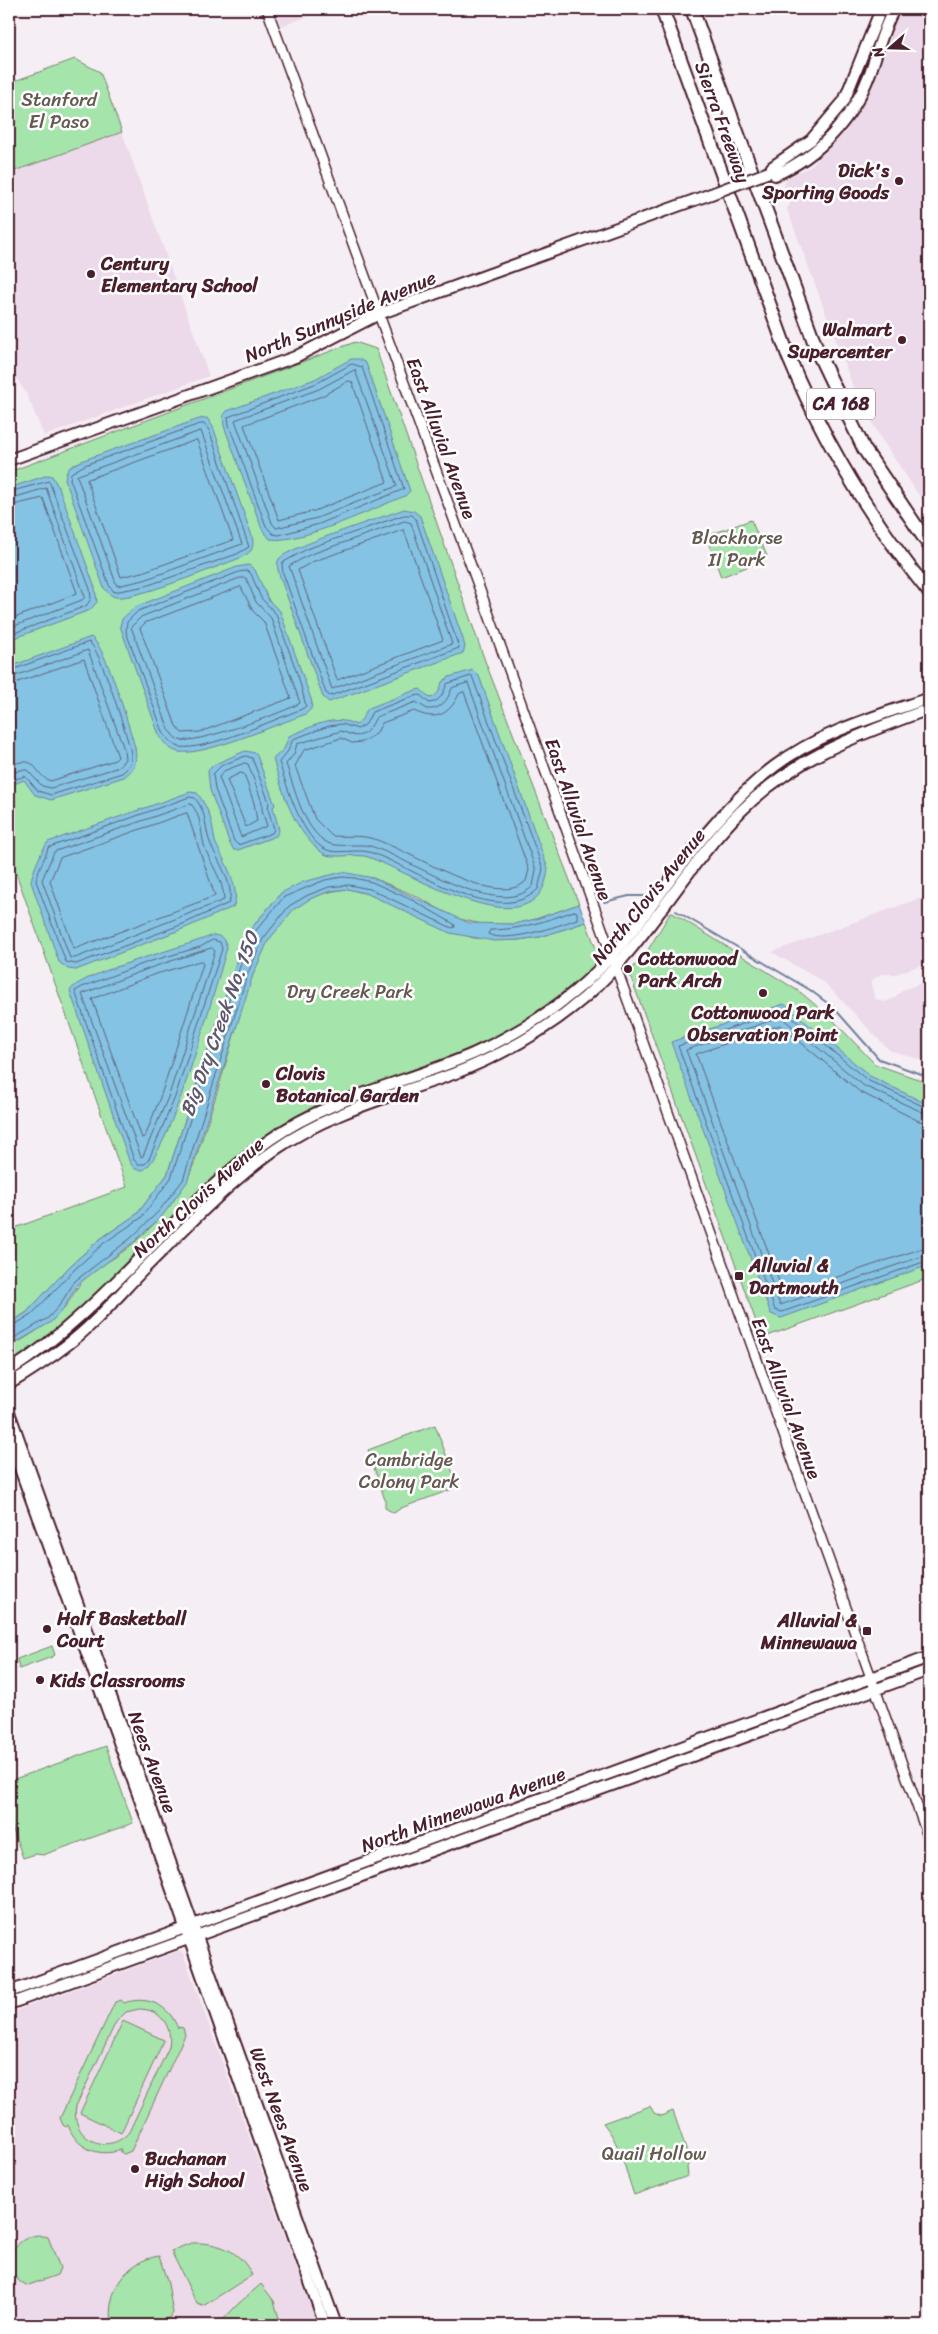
<svg xmlns="http://www.w3.org/2000/svg" width="938" height="2334" viewBox="0 0 938 2334" font-family="Sriracha,sans-serif">
  <rect width="100%" height="100%" fill="#f6eef5"/>
  <filter id="ink" filterUnits="userSpaceOnUse"><feTurbulence type="fractalNoise" baseFrequency=".02" numOctaves="2"/><feDisplacementMap in="SourceGraphic" scale="10" xChannelSelector="R" yChannelSelector="G"/><feConvolveMatrix kernelMatrix="1 2 1 2 8 2 1 2 1" color-interpolation-filters="sRGB"/></filter>
  <g filter="url(#ink)">
    <path fill="#ecd9e9" d="M275 9H329L281 26Z
      M904 9H929V510L880 437 852 384 787 209 790 204 784 188 786 178 810 167 845 132 857 114 878 72 891 29Z
      M122 132 209 376 44 436 27 395 9 366V172Z
      M929 895V962L896 974H881L872 980 871 984 875 999 884 1002 893 999 903 990 929 980V1062L889 1050 825 983 772 952Z
      M179 1951 183 1953 317 2325H9V2013Z"/>
    <path fill="#a5e4ab" stroke="#78826b" fill-rule="evenodd" d="M75 59 100 72 122 132 9 173V83Z
      M355 342 376 349 485 661 579 904 536 919 514 924 486 925 455 918 416 896 373 878 281 893 249 931 235 967 167 1175 137 1214 100 1239 71 1265 27 1312 9 1324V1230L127 1187 16 873 9 870V472Z
      M751 520 767 556 765 560 721 577 706 536Z
      M348 889 368 894 473 938 518 940 540 937 586 922 598 954 597 963C558 1001 514 1032 463 1052 398 1078 331 1093 272 1132 247 1149 225 1170 203 1191 140 1249 82 1318 9 1364V1347C27 1338 48 1324 62 1310 72 1300 76 1286 87 1276 98 1266 113 1260 125 1250 155 1226 182 1197 195 1161 206 1126 218 1091 228 1056 243 1006 253 948 292 910 307 896 329 891 348 889Z
      M671 912 800 992 831 1018 875 1064 929 1083V1278L762 1338 629 972 646 953Z
      M435 1425 458 1487 401 1508 394 1513 385 1508V1500L368 1450Z
      M52 1646 55 1655 52 1657 19 1669 17 1659Z
      M106 1746 133 1823 43 1855 36 1854 23 1858 9 1819V1781Z
      M121 2000 124 2003C147 1995 170 2005 178 2029L179 2027 183 2028 185 2035 131 2151 124 2154 120 2152 121 2150C98 2158 76 2148 68 2125L66 2127 63 2125 60 2118 115 2002ZM139 2009C161 2009 173 2027 169 2047L129 2132C108 2157 70 2139 76 2106L116 2022 126 2012Z
      M123 2021 164 2040 121 2133 80 2113Z
      M650 2106 654 2113 661 2116 673 2111 690 2160 687 2167 688 2176 634 2195C625 2170 621 2144 603 2123Z
      M38 2235 48 2237 60 2268 57 2275 26 2286C0 2272 9 2238 38 2235Z
      M191 2243C218 2242 240 2250 252 2275L203 2306 197 2304 171 2251Z
      M159 2256 168 2284 173 2313 170 2318 141 2324 111 2325C106 2292 125 2261 159 2256Z
      M261 2284 274 2301 281 2325H218L238 2304Z"/>
    <path fill="#84c3e4" stroke="#6d819a" d="M351 359H359L366 363 410 491 405 496C374 508 301 544 270 539L262 529 224 426 223 416 227 411 315 379Z
      M207 418 213 427 252 536C255 550 251 552 240 558 216 567 135 600 116 597 110 596 108 592 104 588L65 479C67 466 72 465 84 460L199 419Z
      M48 475 52 476 59 488 95 588 97 602 90 610 9 640V488Z
      M404 509 414 511 420 516 463 639 465 647 463 653 329 702 323 697 279 574C278 569 276 564 279 559 288 547 384 517 404 509Z
      M249 565 255 570 269 601 280 611 312 702 311 709 306 714C277 724 205 756 179 752 169 750 164 743 159 735L120 626 122 619 135 607 237 567Z
      M91 637C107 648 128 724 135 747 137 762 136 768 124 777L51 800 35 795 24 780 9 786V667Z
      M473 670 479 676 548 869C539 956 409 871 368 857 357 853 331 859 324 854 294 833 283 793 273 759L284 749 289 736C310 728 334 713 356 725 364 720 363 713 369 708L413 691 420 689 430 698C438 696 440 690 442 682L449 677Z
      M245 751 256 753 275 805 273 807 279 830 276 836 238 850H234L230 844 210 790 208 771 213 765Z
      M190 792 197 793C205 803 211 816 213 829 214 834 214 839 216 844 224 860 242 891 233 907L185 928 76 970 68 969 59 962 31 882C31 875 43 847 48 842Z
      M342 872 373 878 469 923 514 924 536 919 579 904 586 922 540 937 518 940 494 941 450 933 368 894 348 889 331 891 310 899 293 910 268 941 253 975 187 1182 163 1215 134 1242 78 1284 63 1309 51 1322 9 1347V1324L27 1312 71 1265 100 1239 137 1214 167 1175 235 967 249 931 281 893 303 882Z
      M213 935C222 936 225 939 227 948 217 983 168 1159 143 1170L135 1169 130 1163 70 991C78 973 190 946 213 935Z
      M784 1004 870 1076 929 1105V1265L781 1318 771 1314 671 1042Z"/>
    <g fill="none" stroke-linecap="round" stroke-linejoin="round">
      <path stroke="#616175" stroke-width="1" d="M352 364 362 367 404 489 319 524 279 535 273 534 266 526 229 425 228 417 317 383Z
        M355 370 397 486 317 518 276 528 272 523 235 420 319 389Z
        M349 381 352 382 387 482 314 511 279 520 244 425 322 396Z
        M200 424H204L209 430 249 547 237 554 146 586 114 592 109 585 70 479 71 473 85 465Z
        M201 431 242 544 144 580 117 586 77 476Z
        M197 440 233 540 142 572 121 577 87 480Z
        M9 492 49 481 90 589 91 599 86 606 9 635
        M9 499 46 488 85 597 82 600 9 628
        M9 506 43 498 77 593 9 620
        M404 515H412L416 519 459 648 330 696 326 693 283 573 282 563 307 549Z
        M405 521 411 523 452 644 332 689 289 566 309 555Z
        M404 530 443 640 337 680 298 570 312 562Z
        M248 571 251 574 261 598 276 614 299 679 306 706 302 709C275 719 206 751 180 747 172 745 167 739 163 732L126 632 127 622 138 611 239 572Z
        M240 578H246L256 602 271 618 300 703C286 712 193 745 179 740 174 738 172 734 169 730L131 627 141 617Z
        M241 587 253 611 264 622 291 698 200 732 182 733 176 726 140 628 145 623Z
        M9 671 80 645 89 642C100 648 125 731 130 748 132 760 132 765 122 773L51 795 38 791 25 776 9 781
        M472 676 543 869 538 889C498 930 411 865 369 852 357 849 335 854 327 850 302 840 287 786 279 762L288 751 293 739 329 726 342 724 358 729 366 724 372 712 414 696 420 695 429 703C440 702 443 694 447 684Z
        M9 678 88 650 124 749 125 759 119 767 51 788 42 786 27 770H20L9 775
        M468 683 536 870 533 886C498 922 408 857 370 846 359 843 336 848 328 843 303 830 295 789 286 764L294 754 297 744 341 731C345 732 348 734 352 735 365 739 372 726 376 717L416 702 427 709C441 710 448 700 452 688Z
        M9 685 84 659 118 757 115 760 51 781C33 776 39 752 9 766
        M464 692 529 870 526 881C496 911 405 846 370 838 358 835 344 837 332 836L315 819 295 766 304 750 341 738 352 743 362 742 376 734 382 723 414 711C435 721 449 716 459 694Z
        M246 756 252 758 269 802 268 809 274 829 272 833 238 845 234 841 215 789 213 774 221 766Z
        M245 763 248 764 262 802V810L267 826 241 837 219 777 224 771Z
        M241 773 244 774 254 803 257 821 246 827 227 780Z
        M190 797 195 798C208 814 204 829 211 845 218 861 235 886 229 903L183 924 76 964 66 962 36 881C36 873 46 857 48 848Z
        M191 804C201 814 201 832 204 845 209 862 224 880 224 900L75 958H70L42 880 54 852Z
        M187 813 215 896 74 949 50 881 60 858Z
        M574 911 577 912V919C558 926 506 944 488 934L490 930C520 930 546 921 574 911Z
        M213 940 220 942 222 949 175 1097 149 1159 145 1164H138L134 1160 75 991 82 987 148 962 200 947Z
        M212 948 215 951 169 1095 143 1156 141 1157 82 994 150 968Z
        M201 961 203 964 162 1092 145 1137 142 1138 92 999 153 975Z
        M929 1109 867 1080 783 1010 678 1046 775 1310 782 1312 929 1260
        M929 1115 864 1086 781 1017 686 1050 780 1305 929 1254
        M929 1123 919 1121 860 1092 780 1025 696 1054 784 1295 929 1246
        M9 1328 31 1315 75 1269 104 1243 141 1218 171 1178 239 969 253 934 284 897 325 880 342 877 354 878 372 882 414 901 454 924 455 927 452 928 370 889 349 885 329 887 308 895 289 906 263 939 248 973 183 1180 159 1211 131 1238 75 1281 59 1306 48 1318 9 1341"/>
      <path stroke="#6d819a" stroke-width="2" d="M604 902 629 896H647
        M676 911 810 990 834 1008 879 1059 929 1077"/>
      <g stroke="#4a1f2b" stroke-width="12">
        <path id="minor" d="M267 9 507 664 929 1839"/>
      </g>
      <g stroke="#4a1f2b" stroke-width="14">
        <path id="major" d="M881 9 844 101 811 140 772 167 769 172 775 175C819 156 853 119 870 73 878 51 882 30 894 9
          M9 460 295 357 379 314 711 194
          M9 1371C108 1308 175 1206 271 1139 332 1096 407 1083 475 1053 510 1037 544 1017 574 992 631 946 664 881 712 827 731 805 752 783 775 766 820 732 877 716 929 698
          M9 1384C29 1372 49 1359 67 1345 95 1324 118 1296 142 1271 182 1231 230 1181 276 1149 329 1112 393 1096 453 1074 500 1056 545 1031 584 998 646 944 683 869 741 811 796 756 858 735 929 709
          M9 1412 336 2325
          M9 1438 152 1833 325 2325
          M9 1992 929 1657
          M9 2004 929 1670"/>
      </g>
      <g stroke="#4a1f2b" stroke-width="16">
        <path id="highway" d="M662 9 789 358C825 444 871 520 929 592
          M692 9 819 355 864 449 929 545"/>
      </g>
      <use href="#minor" stroke="#fff" stroke-width="9"/>
      <use href="#major" stroke="#fff" stroke-width="10"/>
      <use href="#highway" stroke="#fff" stroke-width="12"/>
      <g stroke="#4a1f2b" stroke-width="14" stroke-linecap="butt">
        <path id="major-bridge" d="M711 194 769 172"/>
      </g>
      <use href="#major-bridge" stroke="#fff" stroke-width="10"/>
    </g>
  </g>
  <g fill="#4a1f2b" stroke="#fff" stroke-width="2">
    <circle cx="899" cy="181" r="5"/>
    <circle cx="91" cy="274" r="5"/>
    <circle cx="902" cy="340" r="5"/>
    <circle cx="628" cy="969" r="5"/>
    <circle cx="763" cy="993" r="5"/>
    <circle cx="266" cy="1084" r="5"/>
    <rect x="734" y="1271" width="10" height="10" rx="2.5"/>
    <circle cx="47" cy="1629" r="5"/>
    <rect x="862" y="1626" width="10" height="10" rx="2.5"/>
    <circle cx="40" cy="1680" r="5"/>
    <circle cx="135" cy="2169" r="5"/>
  </g>
  <g text-anchor="middle" stroke-width="5" stroke-linejoin="round" paint-order="stroke">
    <rect fill="#fff" stroke="#80626b" stroke-width="1" x="807" y="388.5" width="68" height="31" rx="4"/>
    <g font-size="18" font-weight="bold" fill="#4a1f2b">
      <text x="841" y="410">CA 168</text>
    </g>
    <g font-size="19" fill="#655a51" stroke="#fff">
      <text x="59" y="106">Stanford<tspan x="59" dy="22">El Paso</tspan></text>
      <text x="737" y="544">Blackhorse<tspan x="737" dy="22">II Park</tspan></text>
      <text x="350" y="998">Dry Creek Park</text>
      <text x="409" y="1466">Cambridge<tspan x="409" dy="22">Colony Park</tspan></text>
      <text x="654" y="2160">Quail Hollow</text>
    </g>
    <g font-size="19" fill="#4a1f2b" stroke="#fff">
      <text transform="translate(723 122) rotate(70)" y="7">Sierra Freeway</text>
      <text transform="translate(340 316) rotate(-23)" y="7">North Sunnyside Avenue</text>
      <text transform="translate(442 438) rotate(70)" y="7">East Alluvial Avenue</text>
      <text transform="translate(579 819) rotate(71)" y="7">East Alluvial Avenue</text>
      <text transform="translate(648 896) rotate(-51)" y="7">North Clovis Avenue</text>
      <text transform="translate(198 1197) rotate(-42)" y="7">North Clovis Avenue</text>
      <text transform="translate(787 1398) rotate(70)" y="7">East Alluvial Avenue</text>
      <text transform="translate(153 1762) rotate(70)" y="7">Nees Avenue</text>
      <text transform="translate(463 1809) rotate(-20)" y="7">North Minnewawa Avenue</text>
      <text transform="translate(282 2119) rotate(70)" y="7">West Nees Avenue</text>
    </g>
    <g font-size="19" font-weight="bold" fill="#4a1f2b" stroke="#fff" text-anchor="start">
      <text x="889" y="177" text-anchor="end">Dick's<tspan x="889" dy="22">Sporting Goods</tspan></text>
      <text x="101" y="270">Century<tspan x="101" dy="22">Elementary School</tspan></text>
      <text x="892" y="336" text-anchor="end">Walmart<tspan x="892" dy="22">Supercenter</tspan></text>
      <text x="638" y="965">Cottonwood<tspan x="638" dy="22">Park Arch</tspan></text>
      <text x="763" y="1019" text-anchor="middle">Cottonwood Park<tspan x="763" dy="22">Observation Point</tspan></text>
      <text x="276" y="1080">Clovis<tspan x="276" dy="22">Botanical Garden</tspan></text>
      <text x="749" y="1272">Alluvial &amp;<tspan x="749" dy="22">Dartmouth</tspan></text>
      <text x="57" y="1625">Half Basketball<tspan x="57" dy="22">Court</tspan></text>
      <text x="857" y="1627" text-anchor="end">Alluvial &amp;<tspan x="857" dy="22">Minnewawa</tspan></text>
      <text x="50" y="1687">Kids Classrooms</text>
      <text x="145" y="2165">Buchanan<tspan x="145" dy="22">High School</tspan></text>
    </g>
    <g font-size="20" font-style="italic" fill="#5e586c" stroke="#fff">
      <text transform="translate(219 1024) rotate(-70)" y="7">Big Dry Creek No. 150</text>
    </g>
  </g>
  <rect width="938" height="2334" fill="none" stroke="#fff" stroke-width="30"/>
  <rect x="15" y="15" width="908" height="2304" fill="none" stroke="#4a1f2b" stroke-width="2" filter="url(#ink)"/>
  <g transform="translate(890 48) rotate(250)" stroke="#ffffff" stroke-width="4" paint-order="stroke">
  <path d="M0-4L9 19L0 12L-9 19Z" fill="#4a1f2b"/>
  <text y="-8" font-size="14" font-weight="bold" text-anchor="middle" fill="#4a1f2b">N</text>
  </g>
</svg>
